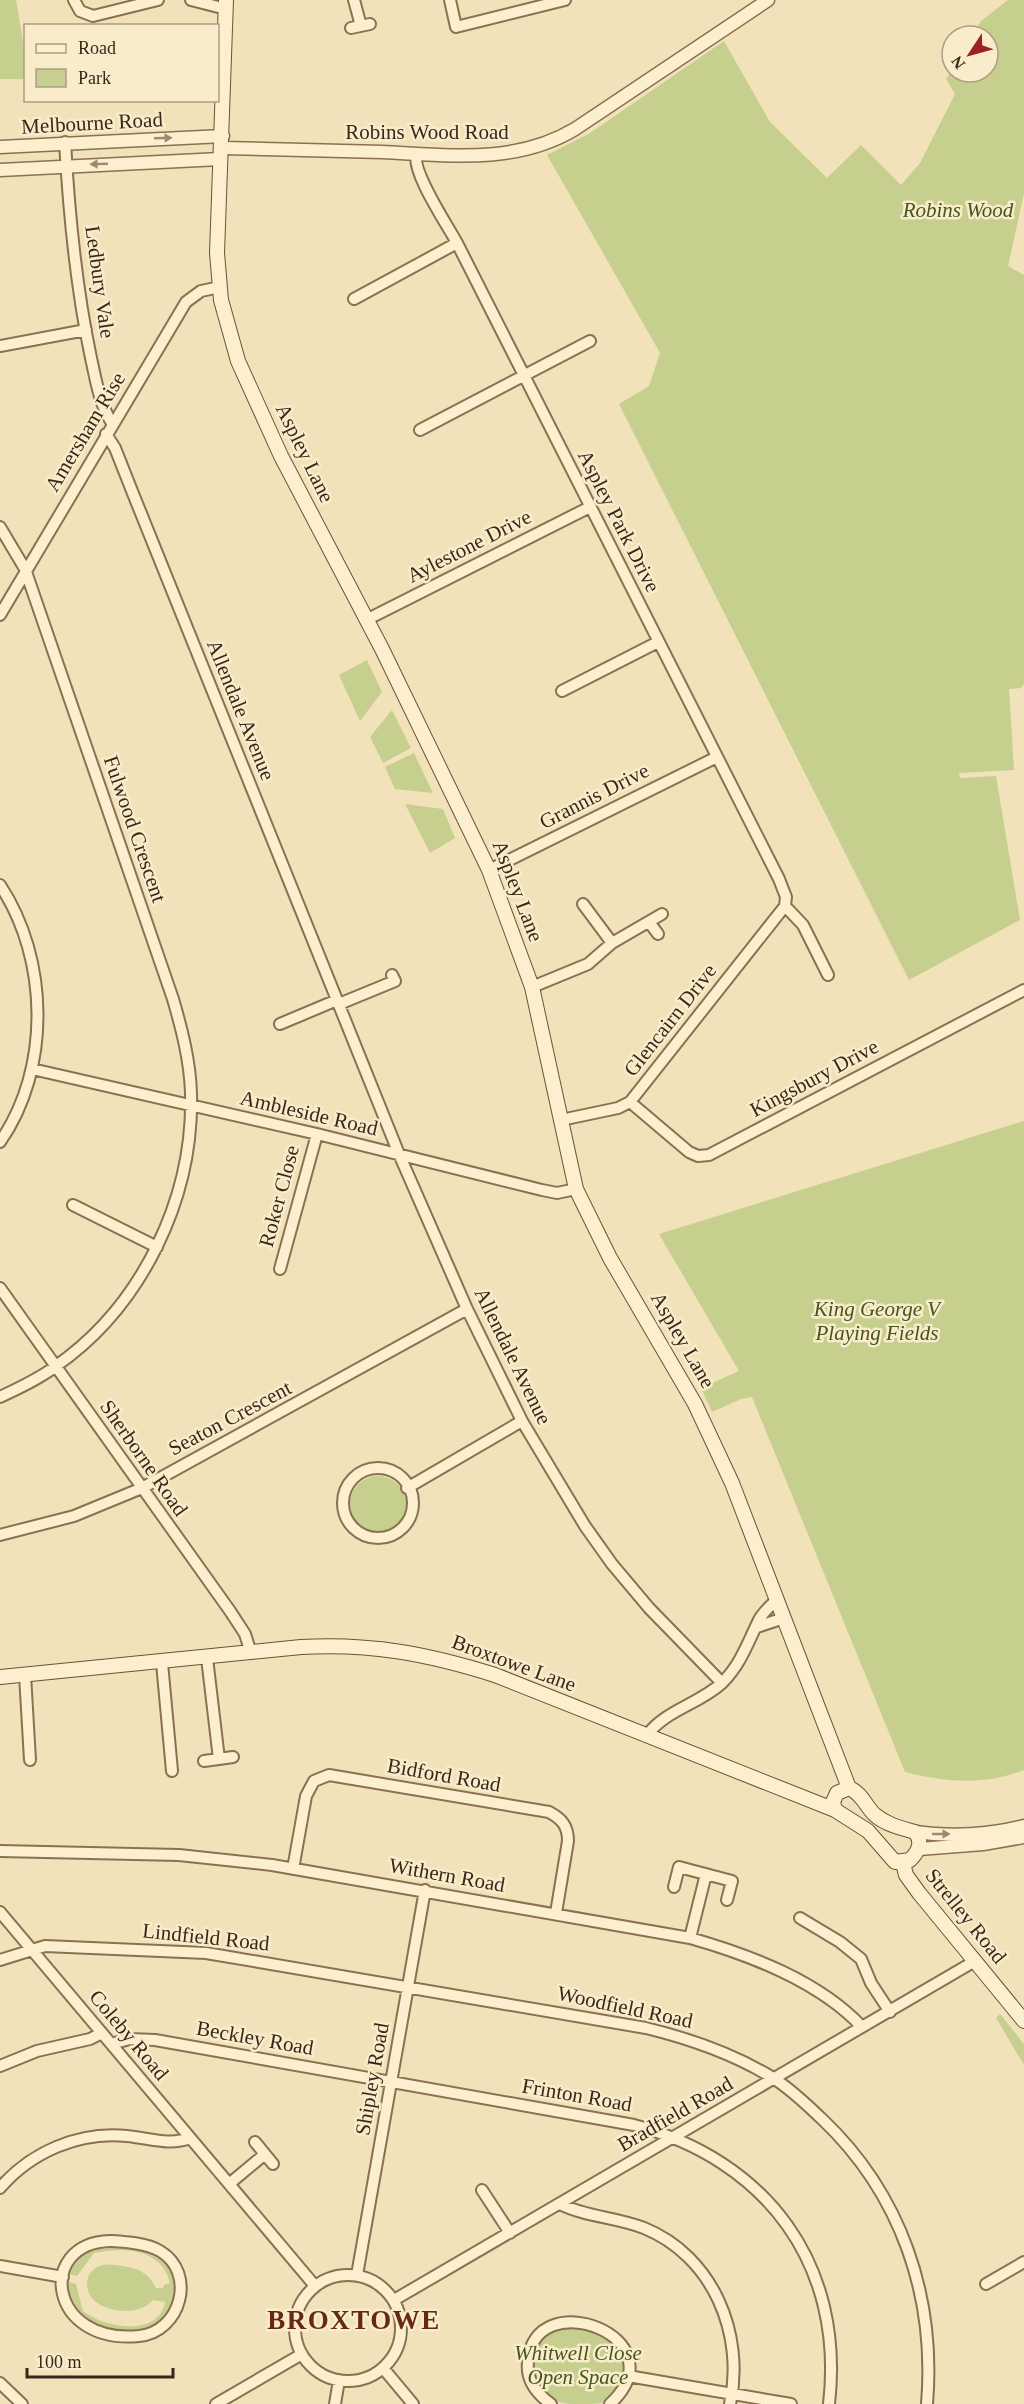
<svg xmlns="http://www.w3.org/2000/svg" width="1024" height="2404" viewBox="0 0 1024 2404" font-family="Georgia,serif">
  <rect width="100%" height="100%" fill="#f1e2ba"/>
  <path fill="#c6cf8e" d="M0 0H16L25 53V79H0Z
    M1008 0H1024V193L1008 266 1024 275V684L1021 688 1009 689 1014 770 959 773 960 778 996 776 1020 920 909 980 619 404 649 386 660 353 547 155 590 133 724 41 770 122 827 178 861 145 901 185 920 163 955 94 946 79 952 70V72H988V36H972L981 21Z
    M367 660 382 692 360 721 339 675Z
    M392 710 411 748 383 763 370 737Z
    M414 753 433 793 395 789 385 767Z
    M405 804 443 809 455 838 430 853Z
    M1024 1121V1770C983 1786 946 1782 905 1772L752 1397 741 1399 712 1412 701 1388 739 1371 659 1234Z
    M350 1504a28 28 0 1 1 56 0a28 28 0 1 1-56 0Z
    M1000 2014 1024 2044V2065L996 2018Z
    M95 2245C115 2246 136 2246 154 2253 182 2265 181 2305 161 2323 150 2332 135 2331 122 2330 112 2330 99 2329 91 2324 82 2319 74 2309 67 2302L66 2281 76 2284 83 2311C104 2328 159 2338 165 2302L153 2300C141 2315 108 2314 94 2300 83 2290 85 2271 100 2266 107 2263 115 2265 123 2266 139 2269 148 2272 156 2288H163L164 2285 170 2283C162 2248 123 2247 94 2253L77 2276 67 2274 74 2260Z
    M566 2327C580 2327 598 2329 609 2339 628 2355 629 2389 606 2402 599 2404 591 2404 583 2404 571 2404 557 2404 548 2397 521 2374 532 2334 566 2327Z"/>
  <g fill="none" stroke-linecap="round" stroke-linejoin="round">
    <g stroke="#897153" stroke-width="14">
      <path id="minor" d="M74 0 80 11 93 16 158 0
        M191 0 226 9
        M354 0 361 26
        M450 0 456 27 565 0
        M351 28 370 24
        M65 142C69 215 76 287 91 358 96 380 99 403 112 423
        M417 154C410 170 448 226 457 243L779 879 786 897 785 906
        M354 299 457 243
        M0 346 86 330
        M420 430 590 341
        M106 434 115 448 132 491 399 1154 467 1309 522 1421 585 1526 612 1564 649 1608 722 1683
        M0 527 25 569 173 999C182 1030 190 1061 191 1093 194 1198 142 1306 56 1366 39 1379 19 1388 0 1397
        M0 615 186 302 201 291 220 287
        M366 620 590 507
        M562 691 658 642
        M489 870 717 757
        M0 885C49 959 51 1069 0 1142
        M583 904 612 943
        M785 906 803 925 828 975
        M649 922 658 934
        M532 987 588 964 612 943 662 914
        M339 1004 395 981 392 975
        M280 1024 337 1000
        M32 1069 317 1134 542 1190 557 1193 576 1189
        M630 1102 689 1152 698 1156 709 1155 1024 990
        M561 1120 618 1108 630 1102 785 906
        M73 1205 157 1247
        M280 1269 317 1134
        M0 1288 230 1611 245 1634 251 1653
        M343 1503a35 35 0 1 1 70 0a35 35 0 1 1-70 0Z
        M407 1488 522 1421
        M0 1535 74 1516 142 1488 467 1309
        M757 1627 784 1618
        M207 1658 219 1759
        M162 1663 172 1771
        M25 1675 30 1760
        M647 1735C666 1710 699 1704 722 1683 741 1664 748 1642 759 1620 762 1613 772 1605 777 1599
        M204 1761 233 1757
        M0 1851 179 1855 272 1865 690 1938C750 1955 819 1981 862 2027
        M293 1869 306 1796 314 1781 329 1775 549 1812C562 1819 568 1826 568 1841L556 1913
        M674 1887 679 1867 732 1881 727 1900
        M0 1912 315 2286
        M800 1918 840 1942 861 1959 871 1983 890 2012
        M690 1938 706 1874
        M0 1960 45 1946 206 1953 646 2028C691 2039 734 2054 773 2078 791 2089 807 2105 822 2119 901 2194 936 2296 927 2404
        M111 2044 130 2039 155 2040 634 2125C767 2160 845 2265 829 2404
        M0 2066 37 2051 90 2039 102 2033
        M255 2142 273 2164
        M229 2184 265 2154
        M0 2188C31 2152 79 2131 127 2136 149 2138 169 2146 190 2138
        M482 2190 510 2233
        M560 2204C586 2217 616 2217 644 2228 713 2256 745 2334 730 2404
        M110 2241C126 2242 146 2243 160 2251 197 2273 181 2332 139 2336 48 2345 36 2243 110 2241Z
        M0 2266 63 2277
        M357 2275 425 1890
        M295 2328a53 53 0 1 1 106 0a53 53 0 1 1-106 0Z
        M986 2284 1024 2262
        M394 2300 975 1961
        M383 2368 413 2404
        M628 2376 791 2404
        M0 2383 22 2404
        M216 2404 302 2354
        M335 2404 339 2380
        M551 2404C537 2394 526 2380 528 2362 533 2282 682 2337 610 2404"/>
    </g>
    <g stroke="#897153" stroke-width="15">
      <path id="tertiary" d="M0 147 223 136
        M221 148C275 149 329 151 382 152 448 155 515 165 575 129L768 0
        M0 170 220 159
        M915 1832C950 1837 990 1835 1024 1826
        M919 1849 983 1844 1024 1837"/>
    </g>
    <g stroke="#6a5237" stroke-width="16">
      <path id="secondary" d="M226 0 217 253 221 300 238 361 281 456 382 649 489 870 532 987 576 1189 610 1258 695 1404 732 1483 849 1788
        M0 1677 301 1647C371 1643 428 1654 495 1675L835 1810
        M849 1788C862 1793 866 1807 875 1815 887 1825 901 1828 915 1832 923 1842 919 1851 910 1860L895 1862 868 1831 835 1810 833 1802 837 1793Z
        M903 1863 906 1875 919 1893 1024 2021"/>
    </g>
    <use href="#minor" stroke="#fcefcd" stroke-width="10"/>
    <use href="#tertiary" stroke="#fcefcd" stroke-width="12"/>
    <use href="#secondary" stroke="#fcefcd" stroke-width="14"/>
  </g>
  <defs><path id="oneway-solid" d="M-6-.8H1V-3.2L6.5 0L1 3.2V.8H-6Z" transform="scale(1.5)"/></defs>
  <g fill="#9a8c73">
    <use href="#oneway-solid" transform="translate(163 138) rotate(-2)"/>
    <use href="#oneway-solid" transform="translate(99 164) rotate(178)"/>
    <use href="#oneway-solid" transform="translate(941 1834)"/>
  </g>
  <g text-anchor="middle" stroke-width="5" stroke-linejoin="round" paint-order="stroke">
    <g font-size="21" fill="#372819" stroke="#f8ecca">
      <text transform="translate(92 123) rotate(-3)" y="7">Melbourne Road</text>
      <text x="427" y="139">Robins Wood Road</text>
      <text transform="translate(100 282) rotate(82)" y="7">Ledbury Vale</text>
      <text transform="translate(85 432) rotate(-59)" y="7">Amersham Rise</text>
      <text transform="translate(305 453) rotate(64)" y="7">Aspley Lane</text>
      <text transform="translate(619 521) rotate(63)" y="7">Aspley Park Drive</text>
      <text transform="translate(469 546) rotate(-27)" y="7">Aylestone Drive</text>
      <text transform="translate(241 710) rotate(68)" y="7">Allendale Avenue</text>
      <text transform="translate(594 796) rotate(-27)" y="7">Grannis Drive</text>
      <text transform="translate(135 829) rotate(71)" y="7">Fulwood Crescent</text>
      <text transform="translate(518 891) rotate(69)" y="7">Aspley Lane</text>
      <text transform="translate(670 1020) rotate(-52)" y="7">Glencairn Drive</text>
      <text transform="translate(814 1078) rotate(-28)" y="7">Kingsbury Drive</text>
      <text transform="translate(309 1113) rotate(13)" y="7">Ambleside Road</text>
      <text transform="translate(279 1196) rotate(-75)" y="7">Roker Close</text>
      <text transform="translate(683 1340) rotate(60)" y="7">Aspley Lane</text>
      <text transform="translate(513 1356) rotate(64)" y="7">Allendale Avenue</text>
      <text transform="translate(230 1418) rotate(-28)" y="7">Seaton Crescent</text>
      <text transform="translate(144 1458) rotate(55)" y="7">Sherborne Road</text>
      <text transform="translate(514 1663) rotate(20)" y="7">Broxtowe Lane</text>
      <text transform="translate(444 1775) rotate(10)" y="7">Bidford Road</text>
      <text transform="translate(447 1875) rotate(10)" y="7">Withern Road</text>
      <text transform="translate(966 1916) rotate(51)" y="7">Strelley Road</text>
      <text transform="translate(206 1937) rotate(6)" y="7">Lindfield Road</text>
      <text transform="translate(625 2007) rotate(12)" y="7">Woodfield Road</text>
      <text transform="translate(129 2035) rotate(50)" y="7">Coleby Road</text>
      <text transform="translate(255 2038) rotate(10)" y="7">Beckley Road</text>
      <text transform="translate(372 2079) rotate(-80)" y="7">Shipley Road</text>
      <text transform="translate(577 2095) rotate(10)" y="7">Frinton Road</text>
      <text transform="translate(675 2114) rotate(-30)" y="7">Bradfield Road</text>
    </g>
    <g font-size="21" font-style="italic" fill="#46551e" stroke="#f8ecca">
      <text x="958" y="217">Robins Wood</text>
      <text x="877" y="1316">King George V<tspan x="877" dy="24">Playing Fields</tspan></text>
      <text x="578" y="2360">Whitwell Close<tspan x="578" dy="24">Open Space</tspan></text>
    </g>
    <g font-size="27" font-weight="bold" letter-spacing="1.5" fill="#672815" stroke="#f8ecca">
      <text x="354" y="2329">BROXTOWE</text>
    </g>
  </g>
  <rect x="24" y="24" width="195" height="78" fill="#f8ecca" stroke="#ab9e83" stroke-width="1.5"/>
  <rect x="36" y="44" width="30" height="9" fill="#fcefcd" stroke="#ab9e83" stroke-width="1.5"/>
  <text x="78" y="54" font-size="18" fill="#372819">Road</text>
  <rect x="36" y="69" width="30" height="18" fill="#c6cf8e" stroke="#ab9e83" stroke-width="1.5"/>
  <text x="78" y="84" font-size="18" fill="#372819">Park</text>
  <g transform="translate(970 54) rotate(234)"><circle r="28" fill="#f8ecca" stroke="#ab9e83" stroke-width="1.5"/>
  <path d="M0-4.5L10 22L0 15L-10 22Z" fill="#9d211e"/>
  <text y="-9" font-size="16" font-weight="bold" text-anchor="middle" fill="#372819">N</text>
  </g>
  <path d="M27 2368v9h146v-9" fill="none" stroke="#372819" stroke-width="3"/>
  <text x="36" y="2368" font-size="18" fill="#372819" stroke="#f8ecca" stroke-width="4.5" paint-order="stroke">100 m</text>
</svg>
